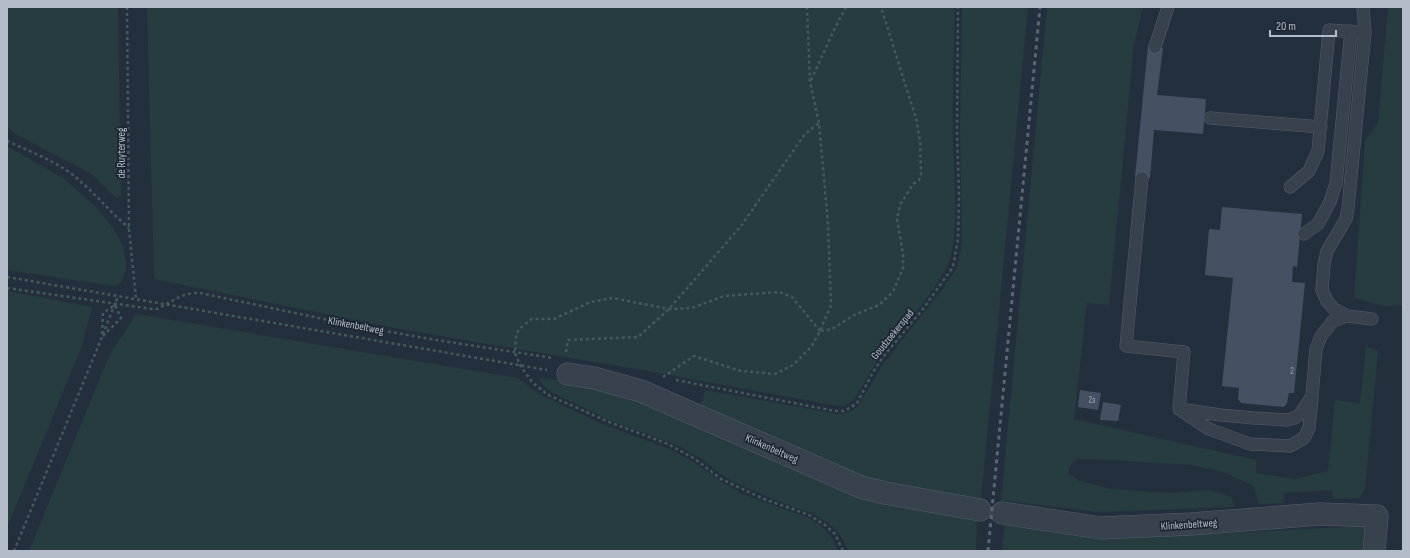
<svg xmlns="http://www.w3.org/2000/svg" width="1410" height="558" viewBox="0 0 1410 558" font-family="'Sofia Sans Condensed',sans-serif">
  <rect width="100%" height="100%" fill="#242f3e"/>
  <path fill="#263c3f" d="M7 7H118L121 195 117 199 92 174 15 134 7 127Z
    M147 7H955C954 50 952 94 953 137 954 165 956 193 955 222 954 237 954 252 947 266 930 300 901 327 879 358 871 369 859 397 849 403 846 406 842 406 838 406L642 370 394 328 154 279Z
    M962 7H1028L981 500 878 484 700 407 705 390 837 414 852 411 858 406 883 364 892 354 898 345 942 290 956 269 960 256 962 243 960 132Z
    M1047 7H1143L1134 44 1109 305 1087 303 1074 419 1256 460V473L1294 479 1328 471 1335 400 1360 403 1366 346 1378 351 1365 490 1359 498 1333 499 1332 490 1283 493 1284 503 1259 504 1254 486 1223 472 1192 465 1092 459H1077L1069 467V474L1079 481 1111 489 1172 493 1210 490 1232 497 1235 507 1097 512 1007 501 1001 502Z
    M1388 7H1403V305L1384 306 1354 298 1365 141 1378 123Z
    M7 146 63 178 96 207 113 228 123 246 126 262V270L121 282 115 286 7 270Z
    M7 291 92 307 82 346 7 528Z
    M136 314 518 378 539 394 600 423 672 450 695 463 716 478 742 494 809 518 820 525 830 535 839 551H29L109 356Z
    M538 378 570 381 618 391 977 517 976 551H848L841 536 832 526 813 513 792 507 736 483 721 474 702 459 679 446 609 420 593 412 553 393 543 385Z
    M1005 521 1124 538 1365 526 1362 551H1002Z"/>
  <path fill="#455162" d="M1148 46 1163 48 1157 95 1206 99 1203 134 1154 130 1150 178 1135 177Z
    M1222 207 1302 214 1297 267 1293 266 1292 282 1305 283 1294 393H1289L1287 403 1284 407 1241 403 1238 399 1239 388 1222 386 1233 278 1205 275 1209 229 1220 230Z
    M1080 390 1101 393 1098 410 1078 407Z
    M1103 402 1121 405 1118 421 1100 420Z"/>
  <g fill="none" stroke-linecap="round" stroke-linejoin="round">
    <g stroke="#565f6c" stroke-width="13">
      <path id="lane" d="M1363 7 1365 32 1348 208 1346 219 1327 251 1324 264 1322 290 1327 301 1334 309 1347 316 1372 319
        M1155 47 1168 7
        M1210 118 1321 127
        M1142 178 1126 346 1184 352 1179 409
        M1290 187 1309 171 1318 151 1329 30 1358 32
        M1304 234 1318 224 1330 202 1336 183 1351 31
        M1179 409 1221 415 1254 418 1287 420 1295 418 1300 414 1312 396 1316 349 1321 336 1333 321 1347 316
        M1182 411 1209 429 1250 444 1290 446 1304 438 1309 428 1312 398"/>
    </g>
    <g stroke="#565f6c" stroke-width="23">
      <path id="street" d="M568 374 594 378 641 391 861 487 885 493 980 510
        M1002 513 1101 528 1191 524 1320 514 1377 516 1374 551"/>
    </g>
    <path stroke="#44595c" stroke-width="2.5" stroke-dasharray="3 3" stroke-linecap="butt" d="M127 7 129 229 136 299
      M811 80 834 30 846 7
      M7 141C29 151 53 160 73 175 93 191 109 211 129 228
      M7 277 547 370
      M7 288 152 309H157C171 302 183 292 200 293L357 326 436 340 553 358
      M820 331 792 297 779 292 724 296 692 308 669 309 612 298 591 302 554 319H532L520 328 516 335 515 353 520 365 532 382 548 395 609 422 668 444 695 459 721 479 764 499 809 515 825 525 835 534 843 551
      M821 331 832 329 856 314 879 305 893 292 903 268V254L897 219 900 205 913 184 919 180 921 174 920 143 917 122 881 7
      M102 334 103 313 115 305
      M103 336 121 318 115 305
      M566 352 568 340 638 337 669 309 741 226 805 134 819 123
      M663 377 694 356 741 371 775 374 793 365 812 346 820 331 831 305 828 224 819 123 810 82 807 7
      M676 380 835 411H843L850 408 857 403 873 372 883 357 923 309 953 267 958 239 959 195 957 133 958 7
      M14 551 102 337 118 296"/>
    <use href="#lane" stroke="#38414e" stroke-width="12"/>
    <use href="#street" stroke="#38414e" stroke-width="22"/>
    <path stroke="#5a6575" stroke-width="3" stroke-dasharray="4 4" stroke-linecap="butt" d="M988 551 1040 7"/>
  </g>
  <g text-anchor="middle" stroke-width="3.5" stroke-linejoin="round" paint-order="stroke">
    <g font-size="9" fill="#98a1af">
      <text x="1292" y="374">2</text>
      <text x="1092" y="403">2a</text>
    </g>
    <g font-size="11" fill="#b4bcc9" stroke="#1d2633">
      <text transform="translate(121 153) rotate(-90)" y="4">de Ruyterweg</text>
      <text transform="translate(356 325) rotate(11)" y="4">Klinkenbeltweg</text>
      <text transform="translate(892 334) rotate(-51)" y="4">Goudzoekerspad</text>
      <text transform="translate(772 448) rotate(24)" y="4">Klinkenbeltweg</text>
      <text transform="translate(1189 524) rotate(-4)" y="4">Klinkenbeltweg</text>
    </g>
  </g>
  <rect width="1410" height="558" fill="none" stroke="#b4bcc9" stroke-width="16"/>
  <path d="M1270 30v6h66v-6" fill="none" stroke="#b4bcc9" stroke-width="2"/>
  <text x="1276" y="30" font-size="12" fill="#b4bcc9" stroke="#1d2633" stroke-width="3" paint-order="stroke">20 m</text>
</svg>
